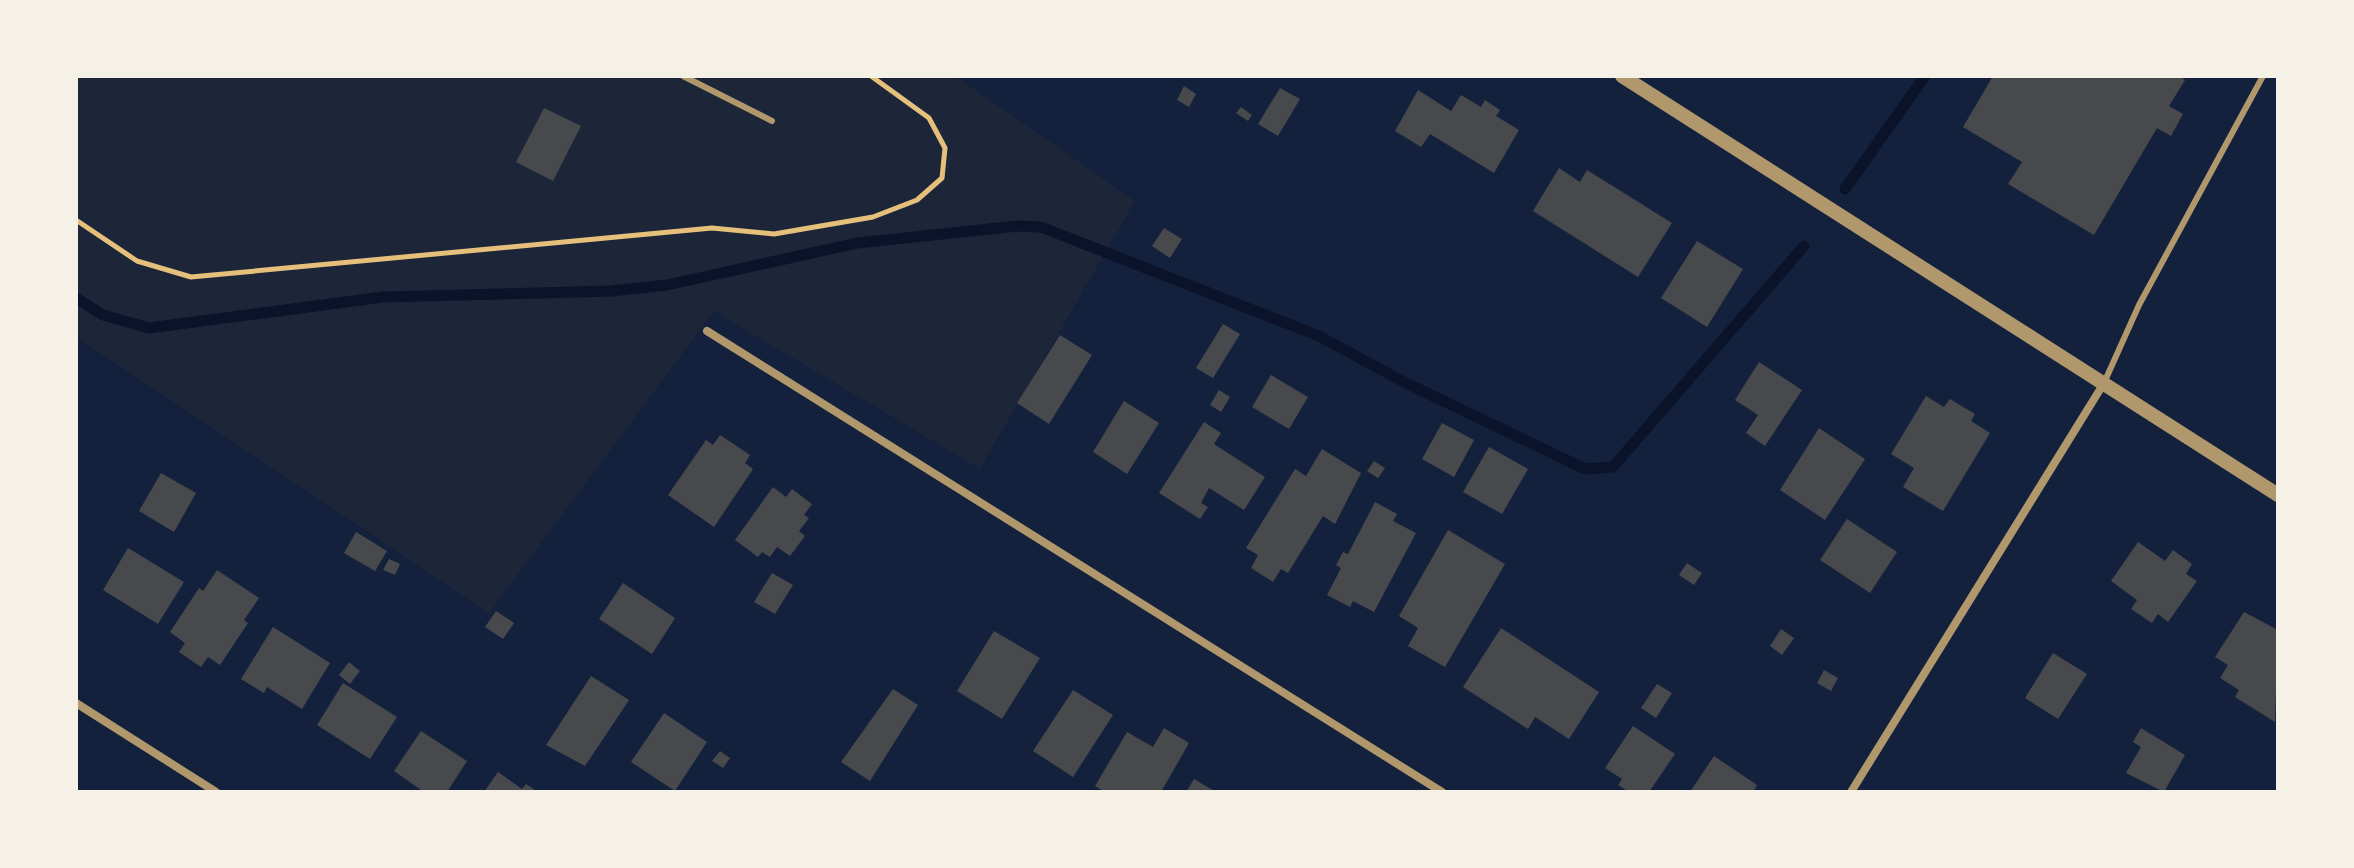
<svg xmlns="http://www.w3.org/2000/svg" width="2354" height="868" viewBox="0 0 2354 868" font-family="'Public Sans',sans-serif">
  <rect width="100%" height="100%" fill="#14213d"/>
  <path fill="#1d2539" d="M76 76H955L1135 201 980 469 714 311 489 613 76 337Z"/>
  <g fill="none" stroke-linecap="round" stroke-linejoin="round">
    <path stroke="#0b132b" stroke-width="11" d="M1845 189 1925 76
      M76 298 103 315 149 328 383 297 611 291 667 285 857 243 1018 226 1041 227 1319 336 1404 382 1585 469 1613 467 1804 246"/>
  </g>
  <path fill="#48494c" d="M1993 76H2179L2185 80 2169 106 2183 114 2171 136 2157 128 2094 235 2008 184 2022 162 1963 127Z
    M1184 86 1196 94 1189 107 1177 100Z
    M1280 88 1300 99 1278 136 1258 124Z
    M1418 90 1451 111 1461 95 1481 107 1485 100 1500 110 1496 116 1519 130 1494 173 1430 134 1421 147 1395 131Z
    M1241 107 1252 115 1248 121 1236 113Z
    M544 108 581 126 553 181 516 162Z
    M1559 168 1580 182 1587 170 1672 223 1638 277 1533 211Z
    M1164 228 1182 239 1170 258 1152 246Z
    M1697 241 1743 269 1707 327 1661 298Z
    M1223 324 1240 334 1213 378 1196 368Z
    M1060 335 1092 355 1049 424 1017 403Z
    M1759 362 1802 390 1765 446 1746 433 1758 415 1735 400Z
    M1271 375 1308 397 1289 429 1252 407Z
    M1219 390 1230 397 1221 412 1210 405Z
    M1926 396 1944 407 1950 399 1975 414 1971 421 1990 433 1943 511 1903 487 1914 468 1891 454Z
    M1124 401 1159 423 1127 474 1093 452Z
    M1204 422 1221 433 1214 444 1265 477 1244 510 1209 488 1201 503 1208 507 1200 519 1159 493Z
    M1442 423 1474 440 1454 477 1422 459Z
    M1819 428 1865 459 1825 520 1780 490Z
    M720 435 750 455 745 463 753 469 714 527 668 495 706 440 713 445Z
    M1489 447 1528 469 1502 514 1463 492Z
    M1322 449 1361 473 1335 524 1323 516 1288 573 1281 569 1273 582 1251 568 1258 555 1246 548 1295 469 1306 476Z
    M1374 461 1385 468 1378 478 1367 471Z
    M161 473 196 493 174 532 139 511Z
    M773 487 786 497 792 489 812 504 804 515 809 518 799 531 805 536 790 556 777 547 770 557 762 552 758 557 735 540Z
    M1375 502 1397 514 1393 521 1416 533 1374 612 1353 601 1350 607 1327 595 1341 568 1336 565 1343 552 1348 554Z
    M1847 519 1897 552 1870 593 1820 560Z
    M1448 530 1505 564 1445 667 1408 646 1418 628 1399 616Z
    M356 532 387 551 375 571 344 553Z
    M2138 542 2165 561 2173 550 2192 564 2186 574 2197 581 2168 622 2158 614 2152 623 2131 609 2137 600 2111 581Z
    M128 548 184 582 158 624 103 590Z
    M389 559 400 564 395 575 383 570Z
    M1687 563 1702 573 1694 585 1679 575Z
    M217 570 259 598 244 620 248 623 220 665 208 657 201 667 179 652 185 643 170 632 199 588 203 591Z
    M772 573 793 585 775 614 754 602Z
    M623 583 675 618 652 654 599 619Z
    M496 611 514 623 503 639 485 627Z
    M2244 612 2278 630 2275 722 2235 697 2239 690 2220 678 2228 665 2215 657Z
    M273 627 330 663 302 709 267 687 264 693 241 679Z
    M1501 628 1599 692 1569 739 1535 717 1528 729 1463 687Z
    M1781 629 1794 638 1782 655 1770 646Z
    M994 631 1040 658 1002 719 957 691Z
    M2053 653 2087 674 2058 719 2025 698Z
    M349 662 360 671 350 684 339 675Z
    M1824 670 1838 678 1831 691 1817 683Z
    M591 676 629 700 585 766 546 745Z
    M343 683 397 717 370 759 317 725Z
    M1657 684 1672 693 1656 718 1641 708Z
    M893 689 918 705 870 781 841 762Z
    M1073 690 1113 715 1073 777 1033 751Z
    M664 713 707 742 675 791 631 762Z
    M1633 726 1675 754 1649 792H1629L1618 785 1622 779 1605 768Z
    M1164 728 1189 743 1161 792H1105L1095 786 1127 732 1153 747Z
    M2141 728 2185 755 2164 792 2126 773 2141 747 2133 742Z
    M421 731 467 761 447 792H424L394 771Z
    M720 751 730 758 723 768 712 761Z
    M1714 756 1757 785 1753 792H1690Z
    M498 772 522 789 526 784 538 792H484Z
    M1194 779 1216 792H1186Z"/>
  <g fill="none" stroke-linecap="round" stroke-linejoin="round">
    <path stroke="#e5c07b" stroke-width="5" d="M76 220 137 261 191 277 712 228 774 234 873 217 917 200 942 178 945 148 929 118 871 76"/>
    <path stroke="#b1986c" stroke-width="6" d="M683 76 772 121
      M2104 383 2139 305 2263 76"/>
    <path stroke="#b1986c" stroke-width="8" d="M707 331 1442 792
      M76 703 216 792
      M1851 792 2104 383"/>
    <path stroke="#b1986c" stroke-width="14" d="M1622 76 2278 495"/>
  </g>
  <rect width="2354" height="868" fill="none" stroke="#f6f1e7" stroke-width="156"/>
</svg>
